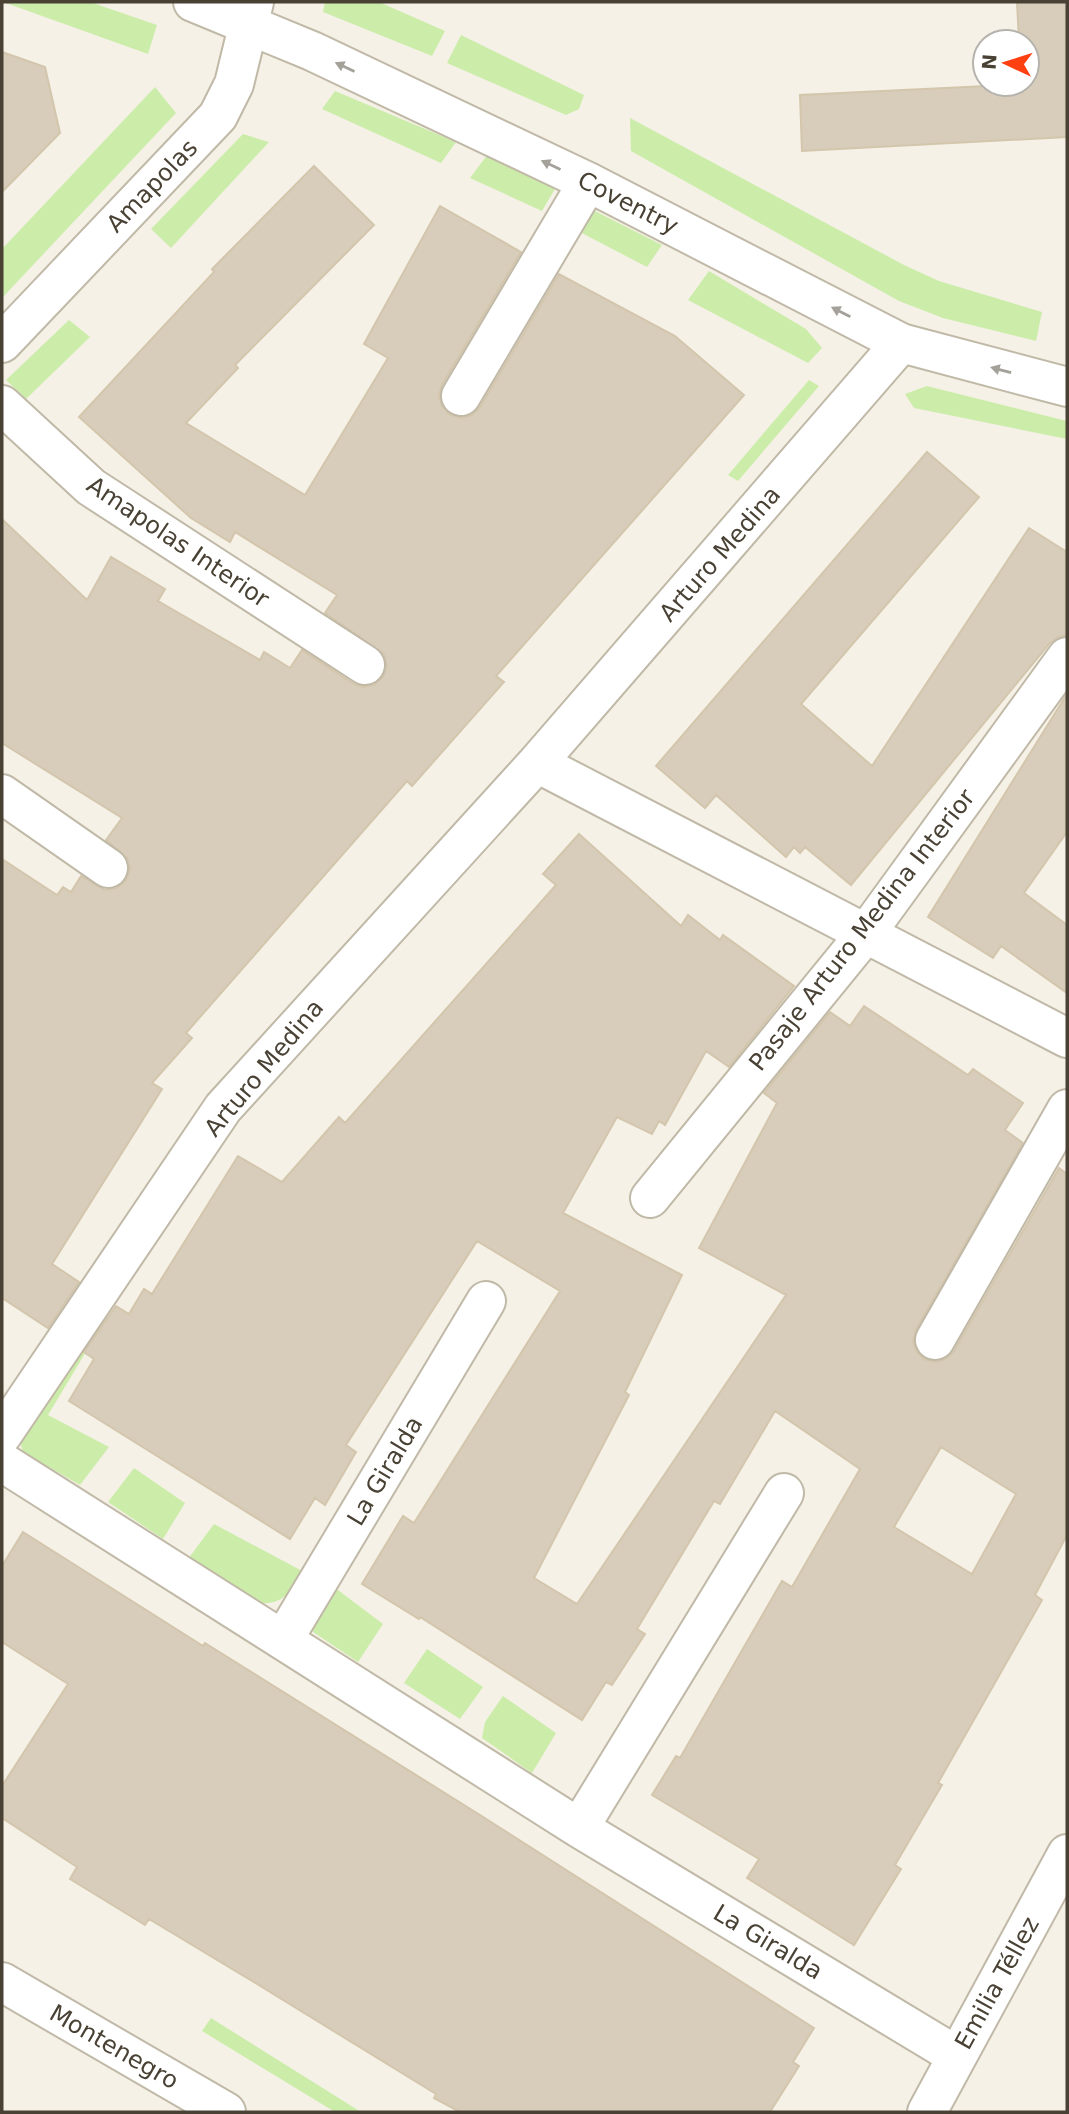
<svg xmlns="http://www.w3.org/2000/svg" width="1069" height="2114" viewBox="0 0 1069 2114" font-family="'DejaVu Sans',sans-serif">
  <rect width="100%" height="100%" fill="#f5f1e6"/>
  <path fill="#ccedaa" d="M3 2H90L157 25 148 54Z
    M325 2H379L445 31 432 56 323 12Z
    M461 35 584 95 579 109 566 115 447 63Z
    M155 87 176 113 2 298V249Z
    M335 91 456 142 441 163 322 109Z
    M630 118 904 265 939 281 1042 312 1036 341 943 318 899 301 631 151Z
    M243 134 269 142 171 248 151 229Z
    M488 154 556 187 542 211 470 178Z
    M587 207 662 245 647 267 574 229Z
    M709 271 806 329 822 348 808 363 688 300Z
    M69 320 90 337 26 399 6 380Z
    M809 380 819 386 738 481 728 475Z
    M927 386 1067 421V439L914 408 905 394Z
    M128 1282 48 1415 109 1447 80 1485 23 1452 19 1438Z
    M134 1468 185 1503 163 1539 108 1502Z
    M214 1524 304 1572C292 1589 284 1605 261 1603L188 1559Z
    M334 1587 383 1624 358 1662 313 1632 312 1622Z
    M427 1649 483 1687 460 1719 404 1683Z
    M503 1696 556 1733 532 1773 482 1738 485 1722Z
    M211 2018 361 2112H335L202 2031Z"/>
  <path fill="#d7cdba" stroke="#d3c6ac" stroke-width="2" fill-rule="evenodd" d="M1017 2H1067V137L802 151 800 95 1027 84V42H1019Z
    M2 52 45 67 60 133 2 192Z
    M314 166 374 225 235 365 238 368 186 423 305 495 388 358 364 344 440 206 521 252 442 385 439 396 442 406 449 414 461 418 472 415 480 407 559 274 675 336 744 395 496 676 504 682 412 786 407 781 186 1033 192 1038 152 1083 162 1089 52 1264 79 1282 48 1328 2 1298V859L57 895 63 887 71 892 81 876 105 890 117 888 126 880 130 869 127 858 106 840 122 818 2 743V519L87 600 111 557 165 589 158 601 260 660 264 652 290 668 302 650 354 684 363 687 374 685 383 677 387 667 384 654 325 613 337 595 235 532 230 542 191 518 79 417 214 272 212 269Z
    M927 452 979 497 801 704 872 766 1029 528 1067 552V635L1058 637 1049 644 851 885 805 847 800 853 794 847 786 857 716 795 705 808 656 766Z
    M1067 694V832L1024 893 1067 925V993L1001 946 993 958 928 917Z
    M579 834 681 926 688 915 720 940 723 935 794 986 729 1067 706 1051 665 1125 659 1121 652 1134 617 1117 563 1213 682 1275 625 1392 629 1395 534 1578 577 1604 786 1295 699 1248 777 1103 764 1093 830 1012 850 1026 864 1006 968 1075 973 1069 1023 1103 1005 1130 1023 1143 916 1330 913 1341 917 1352 924 1359 936 1362 947 1358 954 1351 1059 1168 1067 1174V1535L1035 1595 1042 1600 938 1783 942 1785 895 1865 901 1869 854 1945 747 1878 759 1859 652 1795 676 1756 680 1758 782 1581 792 1587 860 1469 775 1411 720 1504 714 1501 637 1629 645 1634 612 1685 606 1682 582 1720 420 1617 419 1619 362 1584 403 1516 414 1523 560 1291 477 1241 346 1445 356 1452 325 1505 315 1498 290 1539 69 1401 94 1359 84 1352 116 1306 129 1314 144 1289 152 1294 238 1156 282 1182 339 1117 345 1123 556 885 543 874ZM941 1447 1016 1494 972 1574 894 1527Z
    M23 1532 203 1646 205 1643 480 1815 814 2028 793 2062 799 2066 770 2112H460L434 2098 436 2094 257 1984 149 1919 145 1925 70 1879 77 1867 2 1818V1786L68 1684 2 1642V1566Z"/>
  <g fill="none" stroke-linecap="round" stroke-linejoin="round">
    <g stroke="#c1b9a7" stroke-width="42">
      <path id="minor" d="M461 396 588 182
        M2 405 91 487 365 665
        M537 763 1067 1038
        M2 794 108 868
        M650 1198 867 932 1067 657
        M935 1340 1067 1109
        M2 1435 223 1108 537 763 901 343
        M2 1462 579 1828 957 2056
        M283 1640 486 1301
        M579 1828 784 1493"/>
    </g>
    <g stroke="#c1b9a7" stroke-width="42">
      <path id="tertiary" d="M193 2 312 51 588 182 901 343 1067 387
        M2 343 218 116 234 84 254 2
        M2 1982 226 2112
        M927 2112 1067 1854"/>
    </g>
    <use href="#minor" stroke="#fff" stroke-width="38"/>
    <use href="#tertiary" stroke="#fff" stroke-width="38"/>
  </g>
  <defs><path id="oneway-solid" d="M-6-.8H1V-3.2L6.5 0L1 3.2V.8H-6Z" transform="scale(1.75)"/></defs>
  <g fill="#a4a09a">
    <use href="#oneway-solid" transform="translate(345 67) rotate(-155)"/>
    <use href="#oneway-solid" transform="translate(551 165) rotate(-155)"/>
    <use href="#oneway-solid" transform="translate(841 312) rotate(-153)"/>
    <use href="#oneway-solid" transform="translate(1001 370) rotate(-165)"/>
  </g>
  <g text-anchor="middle" stroke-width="5" stroke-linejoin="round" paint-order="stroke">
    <g font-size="24" fill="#484134" stroke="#fff">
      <text transform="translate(152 186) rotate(-46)" y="8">Amapolas</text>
      <text transform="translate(628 203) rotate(27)" y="8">Coventry</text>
      <text transform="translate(178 542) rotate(34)" y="8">Amapolas Interior</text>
      <text transform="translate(720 554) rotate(-49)" y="8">Arturo Medina</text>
      <text transform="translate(862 930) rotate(-52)" y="8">Pasaje Arturo Medina Interior</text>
      <text transform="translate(264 1068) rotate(-50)" y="8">Arturo Medina</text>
      <text transform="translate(385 1471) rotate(-59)" y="8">La Giralda</text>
      <text transform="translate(768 1942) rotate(31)" y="8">La Giralda</text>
      <text transform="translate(997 1983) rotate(-61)" y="8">Emilia Téllez</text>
      <text transform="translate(114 2047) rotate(30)" y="8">Montenegro</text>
    </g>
  </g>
  <rect width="1069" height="2114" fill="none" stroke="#484134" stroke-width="7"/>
  <g transform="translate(1006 63) rotate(274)"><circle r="33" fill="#ffffff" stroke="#b6b3ae" stroke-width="2"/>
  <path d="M0-5L12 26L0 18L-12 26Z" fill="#ff4112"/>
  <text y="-10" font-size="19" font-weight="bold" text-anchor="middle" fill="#484134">N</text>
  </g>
</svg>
